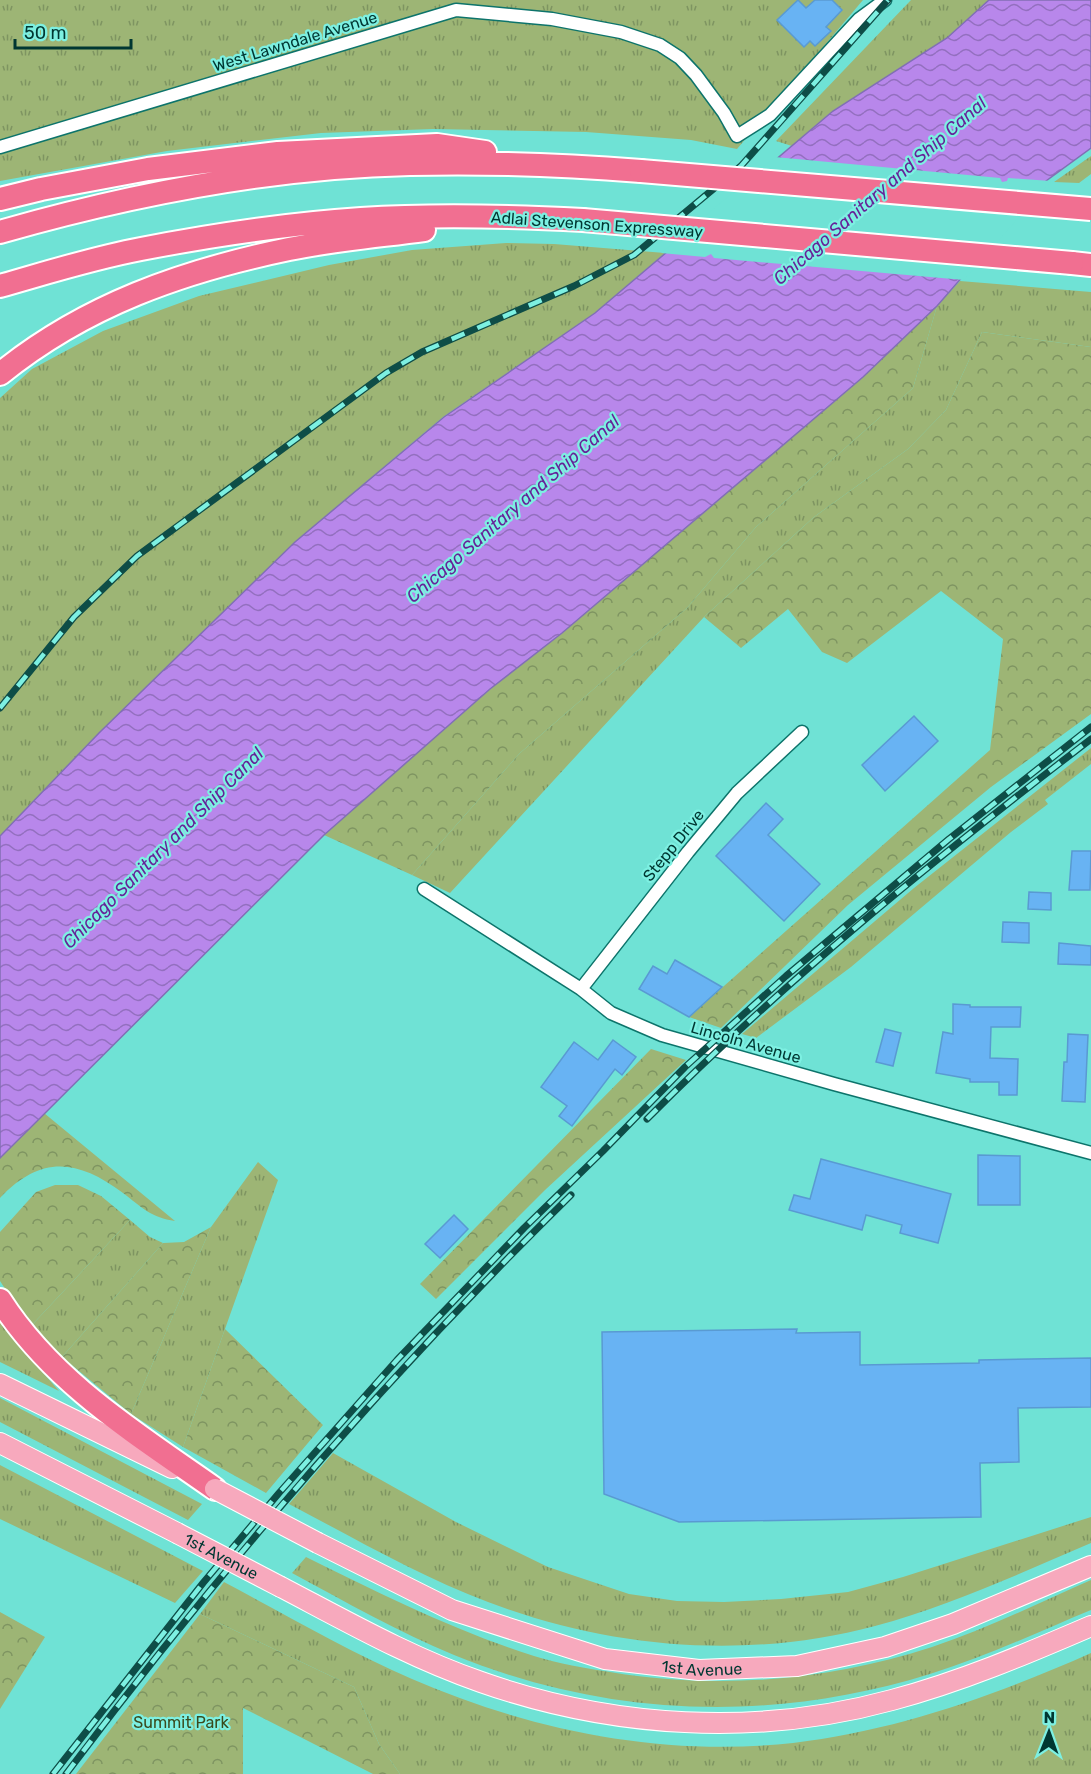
<svg xmlns="http://www.w3.org/2000/svg" width="1091" height="1774" viewBox="0 0 1091 1774" font-family="Rubik,sans-serif">
  <defs>
    <pattern id="grass-tufts" width="24" height="20" patternUnits="userSpaceOnUse" patternTransform="scale(1.5)"><rect width="24" height="20" fill="#9db575"/><path d="M3 7l-1-3M5 7V3M7 7l1-3M15 17l-1-3M17 17v-4M19 17l1-3" fill="none" stroke="#7e9461"/></pattern>
    <pattern id="forest-crowns" width="20" height="18" patternUnits="userSpaceOnUse" patternTransform="scale(1.5)"><rect width="20" height="18" fill="#9db575"/><path d="M2 6a3 3 0 1 1 6 0M12 15a3 3 0 1 1 6 0" fill="none" stroke="#7e9461"/></pattern>
    <pattern id="water-waves" width="16" height="10" patternUnits="userSpaceOnUse" patternTransform="scale(1.5)"><rect width="16" height="10" fill="#b887eb"/><path d="M0 5q4-4 8 0t8 0" fill="none" stroke="#936fbf"/></pattern>
  </defs>
  <rect width="100%" height="100%" fill="#6fe2d5"/>
  <path fill="url(#grass-tufts)" d="M0 0H863L737 149 691 140 586 132 433 129 321 133 167 151 0 181Z
    M911 0H989L947 38 833 111 792 146 776 141Z
    M1091 156V174L1079 183 1054 182Z
    M506 243 554 244 665 253 595 313 443 417 295 542 99 733 0 836V398L32 369 103 331 199 296 329 265 412 250Z
    M960 281 1091 292V347L982 332 946 410 908 449 814 517 704 617 450 893 412 875 520 753 687 608 756 527 913 388 937 306Z
    M1091 748V764L1045 800 1048 804 1011 832 851 967 756 1038 742 1034 914 888Z
    M258 1162 278 1180 183 1447 131 1414 211 1227Z
    M130 1220 150 1237 163 1243 62 1357 32 1325Z
    M0 1317 19 1345 59 1391 0 1362Z
    M0 1398 202 1504 188 1520 0 1422Z
    M333 1453 456 1522 548 1567 629 1594 677 1601 724 1602 781 1599 848 1592 903 1577 1091 1517V1543C1021 1573 949 1606 875 1626 748 1660 611 1649 488 1602 419 1576 354 1538 289 1504Z
    M0 1465 21 1476 203 1571 175 1603 0 1519Z
    M306 1557C381 1594 455 1631 534 1656 559 1664 585 1668 610 1672 718 1690 827 1681 932 1647 986 1629 1039 1603 1091 1580V1610C1038 1632 985 1657 930 1674 771 1723 609 1718 454 1655 398 1632 346 1602 292 1573Z
    M224 1582C286 1615 348 1651 412 1679 532 1731 663 1757 793 1743 896 1731 997 1695 1091 1653V1774H400L379 1744 354 1687 200 1614Z"/>
  <path fill="url(#forest-crowns)" d="M937 306 913 388 756 527 687 608 520 753 412 875 324 835 490 689 562 633 863 377Z
    M982 332 1091 347V714L991 787 848 905 721 1028 689 1017 990 750 1003 639 941 591 847 663 822 652 788 609 741 648 704 617 814 517 908 449 946 410Z
    M651 1049 686 1060 545 1190 436 1299 420 1284Z
    M44 1113 175 1221C152 1218 141 1207 123 1193 77 1159 41 1155 0 1198V1158Z
    M55 1185H78L101 1196 130 1220 32 1325 17 1307 0 1281V1232L36 1192Z
    M211 1227 131 1414 62 1357 163 1243 184 1242Z
    M225 1329 323 1425 266 1493 183 1447Z
    M0 1612 45 1637 0 1709Z
    M200 1614 354 1687 379 1744 400 1774H373L243 1708V1774H76Z"/>
  <path fill="url(#water-waves)" stroke="#816fb4" stroke-width="1.5" d="M989 0H1091V148L1046 181 937 306 863 377 562 633 490 689 324 835 0 1158V836L99 733 295 542 444 417 595 313 833 111 947 38Z"/>
  <path fill="#6fe2d5" d="M775 157 1000 178 1002 182 1007 181 1008 178 1051 181 964 280 714 258 711 254 705 257 661 253Z"/>
  <path fill="#68b3f3" stroke="#599ad2" stroke-width="1.5" d="M798 0 806 8 815 0H832L842 10 826 27 831 31 815 46 810 41 804 47 777 20Z
    M914 716 938 741 885 791 862 765Z
    M766 803 783 819 768 835 820 884 784 921 716 856Z
    M1072 851H1091L1090 890H1069Z
    M1029 892 1051 893V910L1028 909Z
    M1003 922 1029 923V943L1002 942Z
    M1059 943 1091 946V965L1058 964Z
    M675 960 722 987 689 1017 639 989 653 966 667 974Z
    M953 1004 970 1005V1007H1021L1020 1027H991L990 1058 1018 1059 1017 1095H999V1082H970V1079L936 1073 943 1032 953 1034Z
    M885 1029 901 1033 893 1066 876 1062Z
    M1068 1034 1088 1035 1085 1102 1062 1101 1064 1062H1067Z
    M613 1040 636 1057 622 1075 615 1069 572 1126 559 1116 567 1106 541 1087 574 1042 598 1060Z
    M978 1155 1020 1156V1205H978Z
    M821 1159 951 1194 938 1243 900 1233 902 1225 866 1215 862 1230 789 1210 794 1195 810 1199Z
    M454 1215 468 1229 440 1258 425 1244Z
    M797 1329 796 1333 860 1332V1365L979 1363V1360L1091 1358V1407L1018 1408 1019 1462 980 1463 981 1517 679 1522 604 1494 602 1332Z"/>
  <g fill="none" stroke-linecap="round" stroke-linejoin="round">
    <g stroke="#0d746b" stroke-width="15">
      <path id="minor" d="M0 147 456 10 552 19 621 32 660 45 680 58 696 75 724 113 737 136 770 115 859 19 885 0
        M424 889 581 989 611 1013 662 1035 834 1084 1091 1153
        M581 989 688 852 737 793 802 732"/>
    </g>
    <g stroke="#fff" stroke-width="22">
      <g id="primary">
        <path d="M0 1384 172 1468"/>
        <path d="M0 1443 177 1533"/>
        <path id="s1" d="M318 1543 452 1610 605 1659 699 1670 797 1666 885 1647 953 1624 1091 1566"/>
        <path d="M281 1587C346 1621 411 1658 481 1682 612 1728 757 1737 892 1700 960 1682 1026 1654 1091 1626"/>
      </g>
    </g>
    <g stroke="#fff" stroke-width="26">
      <path id="motorway" d="M0 199 41 189 148 169 278 153 437 145 485 152
        M0 232C133 194 271 167 410 164 488 162 564 165 641 171
        M1072 263 1091 265
        M0 286C46 273 93 258 141 249 213 235 287 224 361 219 435 214 510 216 583 220
        M0 374C85 305 183 271 289 249 333 240 379 236 424 230
        M0 1300C53 1383 137 1434 215 1489"/>
    </g>
    <use href="#minor" stroke="#fff" stroke-width="12"/>
    <use href="#primary" stroke="#f7a9bd" stroke-width="20"/>
    <use href="#motorway" stroke="#f16f91" stroke-width="22"/>
    <g stroke="#0e4d47" stroke-width="7">
      <path id="rail" d="M0 708 74 617 137 556 386 373 422 352 574 286 634 255 741 166 888 0
        M647 1119C784 981 937 857 1091 739
        M53 1774 203 1583 279 1493 397 1360 524 1228 603 1151 685 1067 786 976 949 839 1091 727
        M66 1774C220 1569 388 1375 571 1195"/>
    </g>
    <use href="#rail" stroke="#7df0e2" stroke-width="4.5" stroke-dasharray="14" stroke-linecap="butt"/>
    <g stroke="#fff" stroke-width="22" stroke-linecap="butt">
      <g id="primary-bridge">
        <path d="M215 1489 318 1543"/>
        <path id="s2" d="M177 1533 281 1587"/>
      </g>
    </g>
    <g stroke="#fff" stroke-width="26" stroke-linecap="butt">
      <path id="motorway-bridge" d="M641 171 1091 209
        M583 220 1072 263"/>
    </g>
    <use href="#primary-bridge" stroke="#f7a9bd" stroke-width="20"/>
    <use href="#motorway-bridge" stroke="#f16f91" stroke-width="22"/>
  </g>
  <g text-anchor="middle" stroke-width="4.5" stroke-linejoin="round" paint-order="stroke">
    <g font-size="16" fill="#003732" stroke="#7df0e2">
      <text transform="translate(295 41) rotate(-17)" y="6">West Lawndale Avenue</text>
      <text transform="translate(597 224) rotate(4)" y="6">Adlai Stevenson Expressway</text>
      <text transform="translate(673 845) rotate(-51)" y="6">Stepp Drive</text>
      <text transform="translate(746 1042) rotate(16)" y="6">Lincoln Avenue</text>
      <text dy="6" stroke="none"><textPath href="#s2" startOffset="50">1st Avenue</textPath></text>
      <text dy="6" stroke="none"><textPath href="#s1" startOffset="408">1st Avenue</textPath></text>
    </g>
    <g font-size="16" fill="#3a4a1d" stroke="#7df0e2">
      <text x="181" y="1728">Summit Park</text>
    </g>
    <g font-size="18" font-style="italic" fill="#662398" stroke="#7df0e2">
      <text transform="translate(880 191) rotate(-41)" y="6">Chicago Sanitary and Ship Canal</text>
      <text transform="translate(513 509) rotate(-41)" y="6">Chicago Sanitary and Ship Canal</text>
      <text transform="translate(163 848) rotate(-45)" y="6">Chicago Sanitary and Ship Canal</text>
    </g>
  </g>
  <g transform="translate(1049 1732) rotate(1)" stroke="#7df0e2" stroke-width="4.5" paint-order="stroke">
  <path d="M0-4.5L10 22L0 15L-10 22Z" fill="#003732"/>
  <text y="-9" font-size="16" font-weight="bold" text-anchor="middle" fill="#003732">N</text>
  </g>
  <path d="M15 39v9h116v-9" fill="none" stroke="#003732" stroke-width="3"/>
  <text x="24" y="39" font-size="18" fill="#003732" stroke="#7df0e2" stroke-width="4.5" paint-order="stroke">50 m</text>
</svg>
